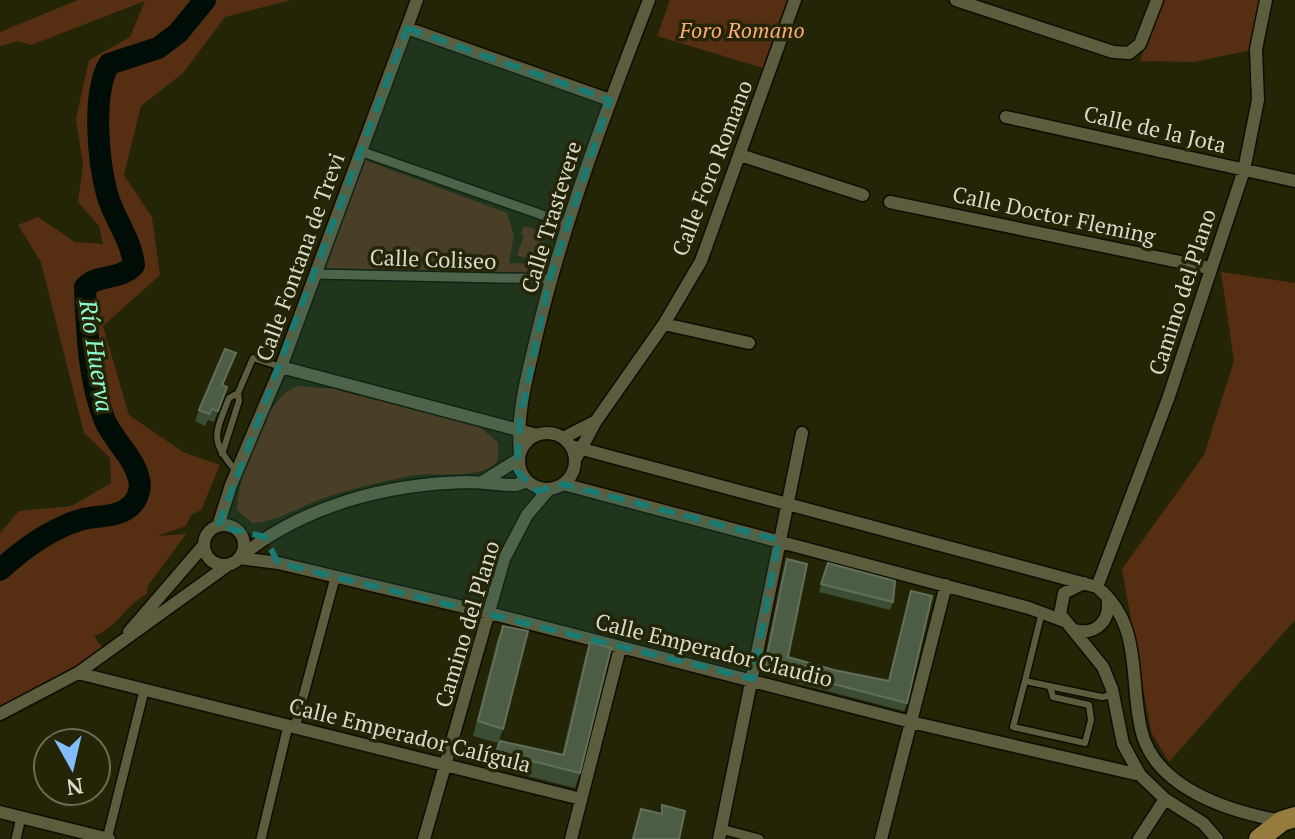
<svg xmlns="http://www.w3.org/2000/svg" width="1295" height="839" viewBox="0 0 1295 839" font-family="'PT Serif',serif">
  <rect width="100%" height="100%" fill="#242407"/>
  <path fill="#562f13" d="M78 0H291L225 17 183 73 141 106 124 175 152 217 160 275 103 326 129 415 183 452 220 465 201 510 191 515 186 526 157 536 186 534 147 587V594C126 604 115 630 94 636L107 654 0 714V533L19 511 72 506 111 483 110 458 84 433 41 262 18 225 38 217 75 242 103 244 99 226 78 202 83 165 76 119 89 60 130 37 145 1 31 45 18 41 0 46V32Z
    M670 0H787L763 68 657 36Z
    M1164 0H1263L1256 49 1194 62 1140 61Z
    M365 160 507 213 514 236 509 263 542 264 538 278 323 273Z
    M524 226 546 233 539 256 528 253 525 258 517 255 524 236 521 234Z
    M1221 272 1295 283V620L1169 762 1151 732 1122 569 1204 455 1234 361Z
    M298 386 334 389 478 426 498 442V460C481 482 435 471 410 476 381 482 349 489 321 499 297 508 277 522 252 523L237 510C238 477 265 395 298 386Z"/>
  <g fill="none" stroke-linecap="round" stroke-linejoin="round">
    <path stroke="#000d06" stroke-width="22" d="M0 570C24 548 51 528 83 519 96 516 114 517 125 510 136 504 142 491 139 479 134 457 114 441 105 421 88 379 87 331 85 287 99 273 120 281 134 265 131 238 114 219 107 194 98 160 92 94 109 64L158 48 178 33 205 0"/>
    <g stroke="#0d0d00" stroke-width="9">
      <path id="service" d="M222 454 239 401 238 393
        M236 471C209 439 215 435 229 398L238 393 253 358 281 367
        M1042 612 1025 681 1102 697 1113 695
        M1025 681 1013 727 1085 743 1091 720 1089 705 1053 697 1050 686"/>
    </g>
    <g stroke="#0d0d00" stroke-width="12">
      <path id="pedestrian" d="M360 151 565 223
        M315 274 550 279
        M295 727 335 578
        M721 829 759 839
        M16 839 21 817
        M107 839 144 691
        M261 839 288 726"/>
    </g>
    <g stroke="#0d0d00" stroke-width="15">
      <path id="minor" d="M956 0 1113 52 1129 53 1140 44 1157 0
        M407 28 610 100
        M1006 117 1295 181
        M740 155 863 195
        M890 202 1209 268
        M664 324 749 343
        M281 367 537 435
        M519 461a28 28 0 1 1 56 0a28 28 0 1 1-56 0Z
        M563 438 596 421
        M571 446 1097 587C1143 625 1129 677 1141 729 1154 789 1231 812 1282 821
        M520 453C516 413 528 373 537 334 565 218 606 111 649 0
        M575 460 596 421 664 324 701 261 795 0
        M482 482 519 459
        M563 484 1029 608 1064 621
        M204 545a20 20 0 1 1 40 0a20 20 0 1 1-40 0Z
        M218 526 231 485 281 367 417 0
        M240 557C303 506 385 484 466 482 483 482 499 485 516 485L527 481
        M239 558 278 563 489 613 911 722 1140 775
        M1084 583 1064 593 1060 614 1103 667 1112 689 1123 744 1140 775 1165 799 1203 823 1217 839
        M1097 587 1168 399 1244 170 1258 100 1256 49 1266 0
        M1074 630C1096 636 1112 620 1107 597
        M129 632 204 545
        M78 673 581 799
        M0 714 78 673 228 565
        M0 812 109 839
        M424 839 504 559 527 515 549 489
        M571 839 620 648
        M719 839 802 433
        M881 839 946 585
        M1139 839 1165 799"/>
    </g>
    <g stroke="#0d0d00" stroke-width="23">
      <path id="trunk" d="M1259 839 1282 821 1295 817"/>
    </g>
    <use href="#service" stroke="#5c5d3f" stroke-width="6"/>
    <use href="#pedestrian" stroke="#5c5d3f" stroke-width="9"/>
    <use href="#minor" stroke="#5c5d3f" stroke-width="12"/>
    <use href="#trunk" stroke="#967a3e" stroke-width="20"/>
  </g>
  <path fill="#3c4d35" d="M236 353 223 385 227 387 214 422 208 420 205 426 195 421 199 410Z
    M787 559 788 657 834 670 889 681 911 591 907 703 904 711 796 683 797 678 762 673 784 567Z
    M828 563 893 602 890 610 819 592Z
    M503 626V729L498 743 473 736 497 641Z
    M590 642 580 773 575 788 491 767 500 741 562 755 585 657Z"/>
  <path fill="#4d5c45" stroke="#626f59" stroke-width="2" d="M225 349 236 353 222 385 227 387 218 411 212 409 209 414 199 410Z
    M787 559 807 564 788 657 834 670 889 681 911 591 932 596 907 703 799 675 800 671 765 665Z
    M828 563 895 581 893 602 821 584Z
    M503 626 528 631 503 729 478 721Z
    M590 642 611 648 580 773 496 752 500 741 564 755Z
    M662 805 685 811 679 839H633L641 809 662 814Z"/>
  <path fill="#197b72" fill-opacity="0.2" stroke="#197b72" stroke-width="6" stroke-dasharray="16 10" stroke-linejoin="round" d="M407 28 610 100 550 279 520 420 517 471 537 491 563 484 779 540 753 679 278 563 265 537 218 526Z"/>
  <g text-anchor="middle" stroke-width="7" stroke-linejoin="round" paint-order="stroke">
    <g font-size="22" font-style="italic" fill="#fbaa74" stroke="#242407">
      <text x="742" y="38">Foro Romano</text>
    </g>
    <g font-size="22" fill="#d8d9c8" stroke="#242407">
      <text transform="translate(1155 129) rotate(13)" y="8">Calle de la Jota</text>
      <text transform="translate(712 168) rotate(-69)" y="8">Calle Foro Romano</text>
      <text transform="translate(1054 215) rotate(12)" y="8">Calle Doctor Fleming</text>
      <text transform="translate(551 217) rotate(-73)" y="8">Calle Trastevere</text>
      <text transform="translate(300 257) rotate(-70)" y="8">Calle Fontana de Trevi</text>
      <text transform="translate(433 259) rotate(2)" y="8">Calle Coliseo</text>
      <text transform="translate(1182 292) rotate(-72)" y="8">Camino del Plano</text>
      <text transform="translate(467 624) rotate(-73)" y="8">Camino del Plano</text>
      <text transform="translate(714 650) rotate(14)" y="8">Calle Emperador Claudio</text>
      <text transform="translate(410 735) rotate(14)" y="8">Calle Emperador Calígula</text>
    </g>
    <g font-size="24" font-style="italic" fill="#8dfacf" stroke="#242407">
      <text transform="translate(96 356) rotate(81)" y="8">Río Huerva</text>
    </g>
  </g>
  <g transform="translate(72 767) rotate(172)"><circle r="38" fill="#242407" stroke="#6c6c54" stroke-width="2"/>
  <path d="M0-6L14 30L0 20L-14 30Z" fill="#82bcfa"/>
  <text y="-12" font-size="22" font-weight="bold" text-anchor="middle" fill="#d8d9c8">N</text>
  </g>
</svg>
